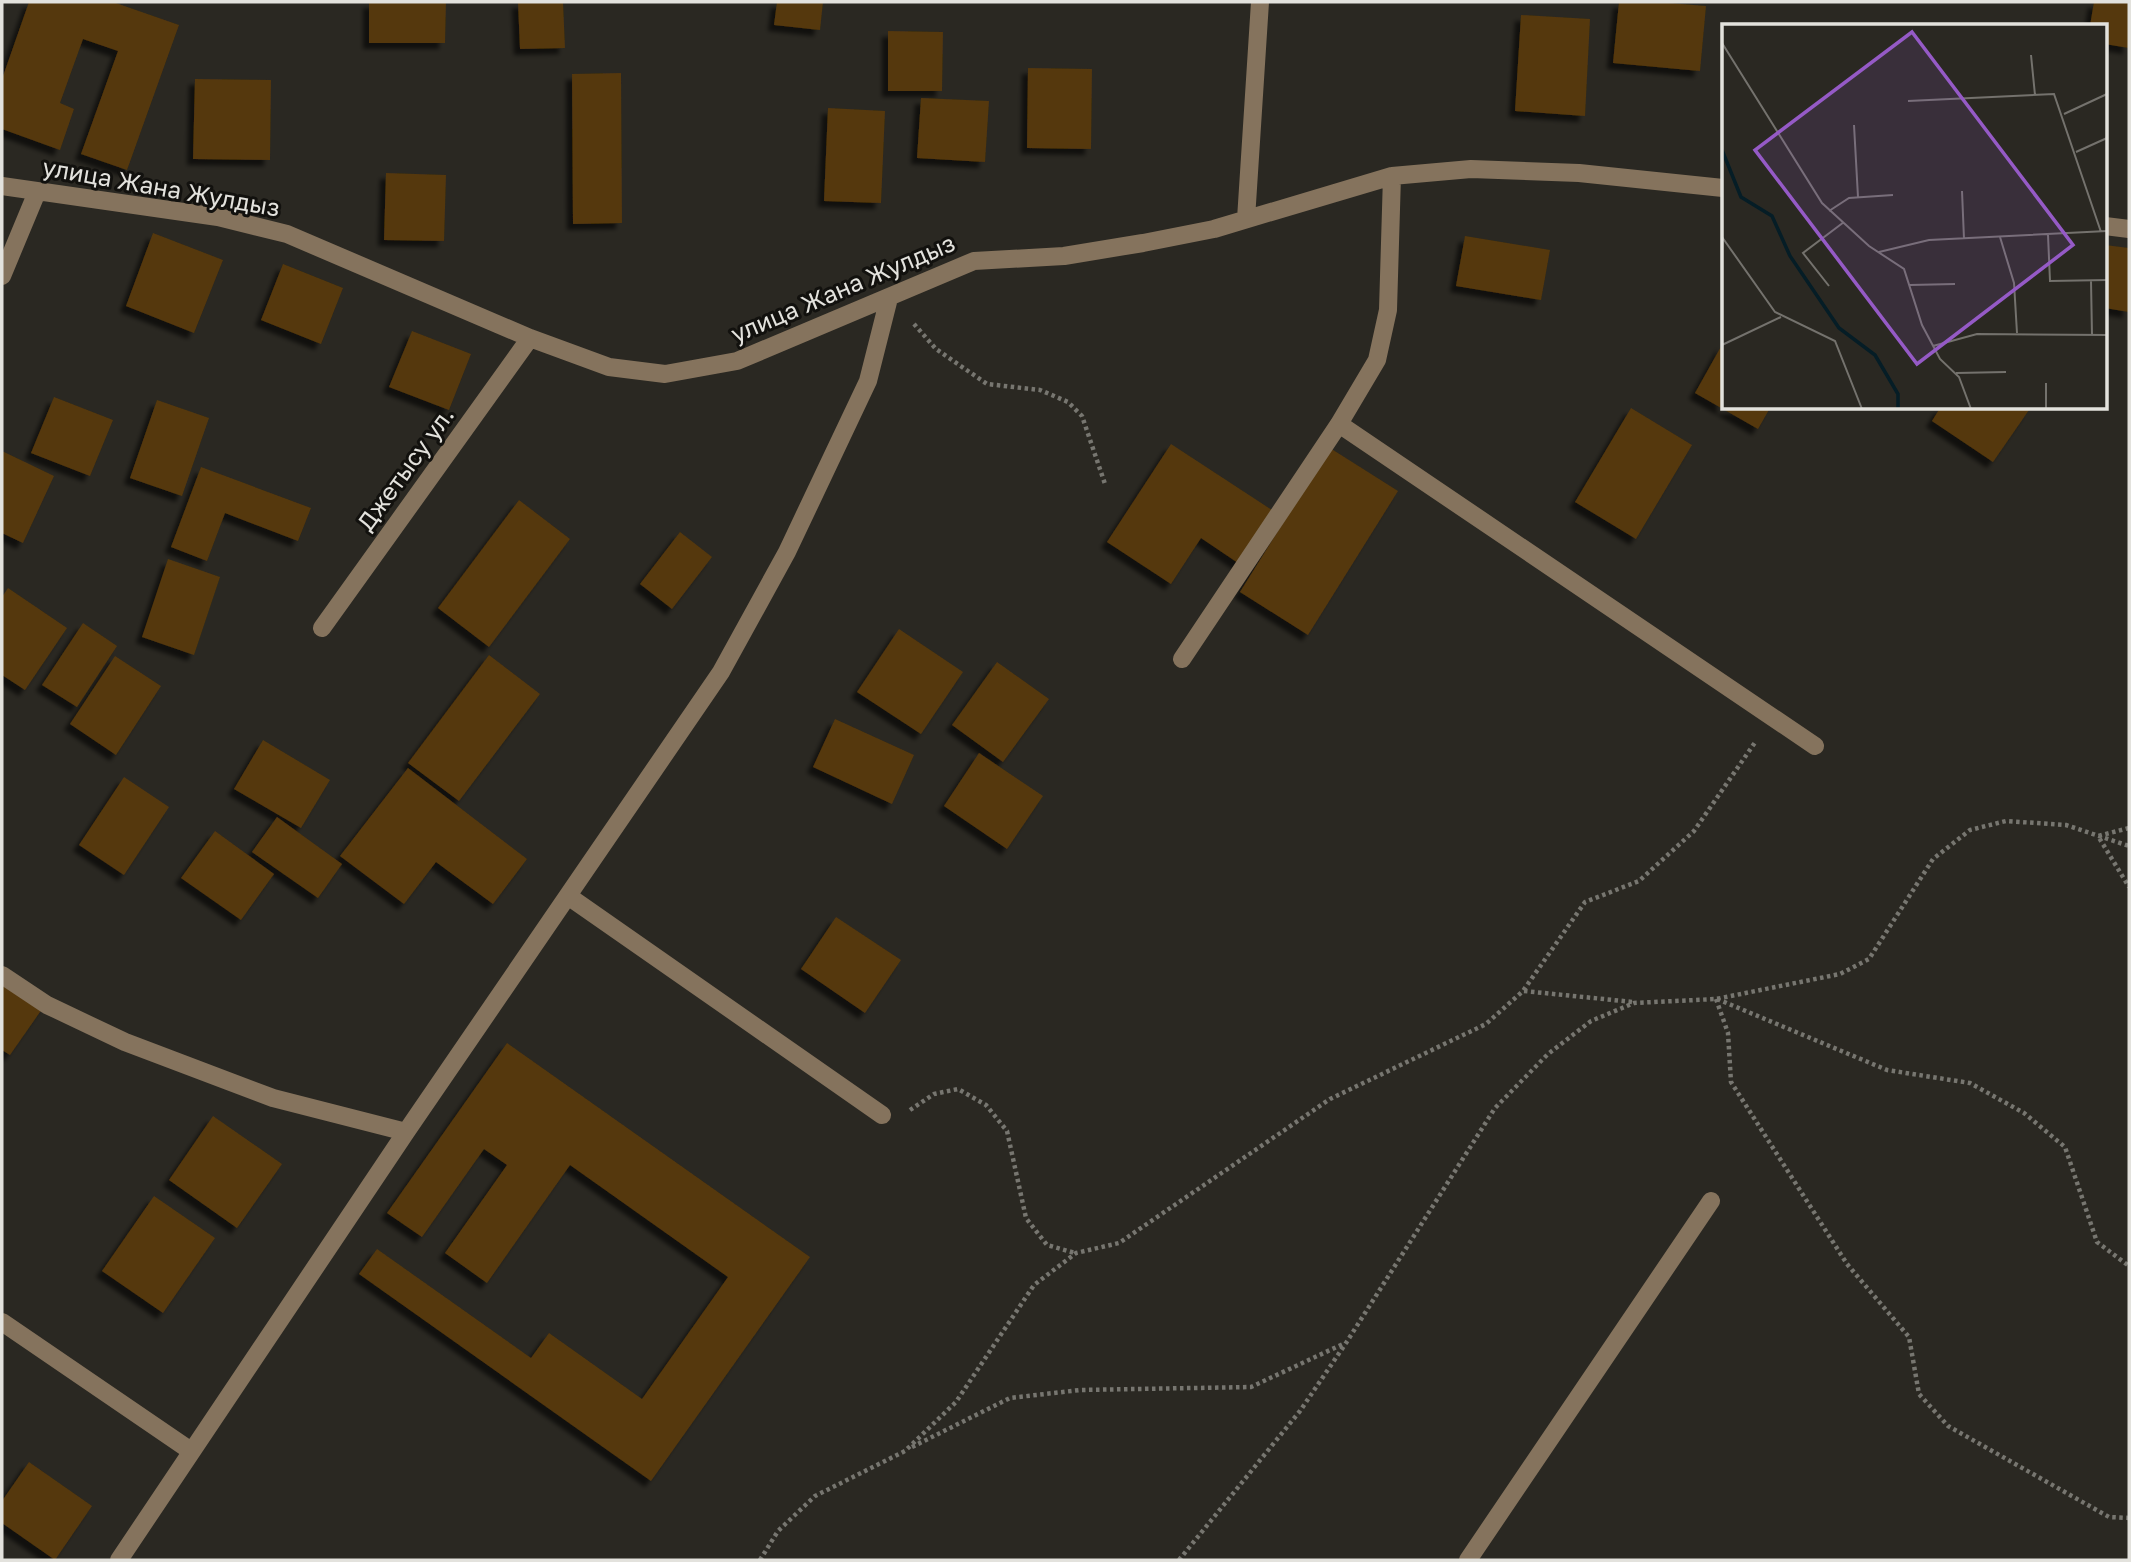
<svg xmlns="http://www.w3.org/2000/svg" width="2131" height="1562" viewBox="0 0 2131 1562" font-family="'Golos Text',sans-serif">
  <defs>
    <filter id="shadow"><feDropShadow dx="-6" dy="6" stdDeviation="2" flood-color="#0009"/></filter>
  </defs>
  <rect width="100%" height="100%" fill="#2a2822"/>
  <path fill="#54370b" filter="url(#shadow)" d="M29 2H113L179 25 127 170 81 154 118 51 83 39 60 103 74 109 60 150 2 129V79Z
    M369 2H446L445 43H369Z
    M518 2H563L565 48 520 49Z
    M777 2H823L820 30 774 25Z
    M1619 2H1657L1706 6 1700 71 1613 63Z
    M2094 2H2129V48L2105 44V26H2090Z
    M1521 15 1590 19 1585 116 1515 111Z
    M888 31 943 32 942 91H888Z
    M1028 68 1092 69 1091 149 1027 148Z
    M621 73 622 223 573 224 572 74Z
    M195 79 271 80 270 160 193 159Z
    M921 98 989 101 985 162 917 158Z
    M828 108 885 111 881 203 824 201Z
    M386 173 446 175 444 241 384 240Z
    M153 233 223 260 194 333 126 306Z
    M1465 236 1550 250 1541 300 1456 286Z
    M2105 245 2129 248V312L2105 308Z
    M283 264 343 288 321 344 261 320Z
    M412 331 471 354 449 410 389 387Z
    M1723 343V408H1770L1758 429 1695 393Z
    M54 397 113 420 90 476 31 453Z
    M157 400 209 418 182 496 130 478Z
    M1631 408 1692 445 1636 539 1575 502Z
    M1940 408H2025L2029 410 1993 462 1932 421Z
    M1171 444 1275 512 1241 565 1201 538 1171 584 1107 542Z
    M1330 448 1398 491 1308 635 1240 592Z
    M2 451 54 476 23 543 2 533Z
    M201 467 311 508 298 541 225 513 207 561 171 547Z
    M519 500 570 539 489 647 438 608Z
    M680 532 712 557 672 609 640 584Z
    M168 559 220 577 194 655 142 637Z
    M8 588 67 628 25 690 2 675V597Z
    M83 623 117 646 77 707 42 685Z
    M899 629 963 672 921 734 857 692Z
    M489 655 540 694 459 801 408 763Z
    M115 656 161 686 116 755 70 724Z
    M997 662 1049 699 1003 762 952 725Z
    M835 719 914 755 892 804 813 767Z
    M263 740 330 780 301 828 234 789Z
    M979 753 1043 796 1007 849 944 806Z
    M408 768 527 859 493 904 436 862 404 904 340 856Z
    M124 777 169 807 124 875 79 845Z
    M277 817 342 864 318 898 252 852Z
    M215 831 274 874 241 920 181 878Z
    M836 917 901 960 865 1013 801 969Z
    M2 971 47 1002 10 1055 2 1050Z
    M507 1043 810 1257 651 1481 359 1274 377 1249 531 1358 549 1333 642 1399 728 1277 570 1165 487 1283 445 1253 507 1165 484 1149 422 1237 387 1213Z
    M213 1116 282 1164 237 1228 169 1180Z
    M154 1196 215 1238 163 1313 102 1271Z
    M29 1462 92 1506 55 1560 2 1523V1501Z"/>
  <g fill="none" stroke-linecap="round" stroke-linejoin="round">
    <path stroke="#777670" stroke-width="4.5" stroke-dasharray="3.5 3.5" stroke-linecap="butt" d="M914 324 936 349 987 384 1040 390 1068 402 1082 416 1105 484
      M2129 828 2098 836 2129 887
      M1524 991 1633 1002
      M1716 999 1728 1033 1731 1082 1847 1264 1909 1337 1919 1394 1948 1426 2109 1517 2129 1518
      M1717 999 1887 1070 1970 1083 2024 1113 2065 1147 2097 1242 2129 1266
      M910 1110 934 1094 958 1089 986 1105 1007 1131 1026 1218 1047 1245 1075 1253
      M912 1447 1010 1398 1080 1390 1251 1387 1343 1344
      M760 1560 778 1531 815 1496 905 1451 956 1402 1034 1285 1076 1253 1119 1243 1330 1099 1486 1024 1523 991 1585 902 1639 881 1694 831 1756 741
      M1179 1560 1300 1411 1346 1343 1495 1108 1548 1054 1591 1021 1634 1003 1716 999 1840 974 1869 959 1933 859 1970 830 2006 821 2066 825 2129 846"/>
    <path stroke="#85735d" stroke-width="18" d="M2 186 218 217 287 234 530 338 609 367 665 374 737 361 974 261 1064 256 1143 243 1214 229 1392 176 1471 169 1579 173 1723 188
      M1246 219 1260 2
      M2105 226 2129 229
      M2 276 37 192
      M1339 424 1815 746
      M322 628 530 338
      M1182 659 1339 424 1377 360 1388 310 1392 176
      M568 896 882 1115
      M2 975 47 1005 125 1042 273 1098 406 1132
      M2 1322 191 1451
      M119 1560 406 1132 721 672 787 552 868 381 889 298
      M1468 1560 1711 1201"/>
  </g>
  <g text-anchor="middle" stroke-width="6" stroke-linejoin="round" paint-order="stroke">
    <g font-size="24" fill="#e3e2dd" stroke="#12110e">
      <text transform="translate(161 188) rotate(10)" y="8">улица Жана Жулдыз</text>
      <text transform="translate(843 289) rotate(-23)" y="8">улица Жана Жулдыз</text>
      <text transform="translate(406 469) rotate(-54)" y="8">Джетысу ул.</text>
    </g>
  </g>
  <g transform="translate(1722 24)">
    <rect width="385" height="385" fill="#2a2822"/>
    <path fill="none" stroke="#051d26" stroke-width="3.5" d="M0 126 19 173 50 192 68 232 117 304 153 331 176 370V385"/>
    <path fill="none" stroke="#74726d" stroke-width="2" d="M0 19 100 179 147 222 182 245 200 301 218 335 237 353 249 385M309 31 313 71M186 77 332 70 379 208M342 90 385 70M132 101 136 173M354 128 385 114M240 167 242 215M107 187 127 174 171 171M326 211 328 257 385 256M0 213 53 288 113 317 140 385M278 213 292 259 295 309M157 228 207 216 385 207M369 257 370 311M188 261 233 260M107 262 81 229 122 198M0 321 59 293M211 322 255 310 385 311M234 349 284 348M324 359V385"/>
    <path fill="#955ac6" fill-opacity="0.15" stroke="#955ac6" stroke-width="3.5" d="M190 8 351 221 195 340 33 126Z"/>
    <rect width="385" height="385" fill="none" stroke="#e3e2dd" stroke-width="3.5"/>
  </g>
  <rect width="2131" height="1562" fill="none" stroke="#e3e2dd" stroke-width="7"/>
</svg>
